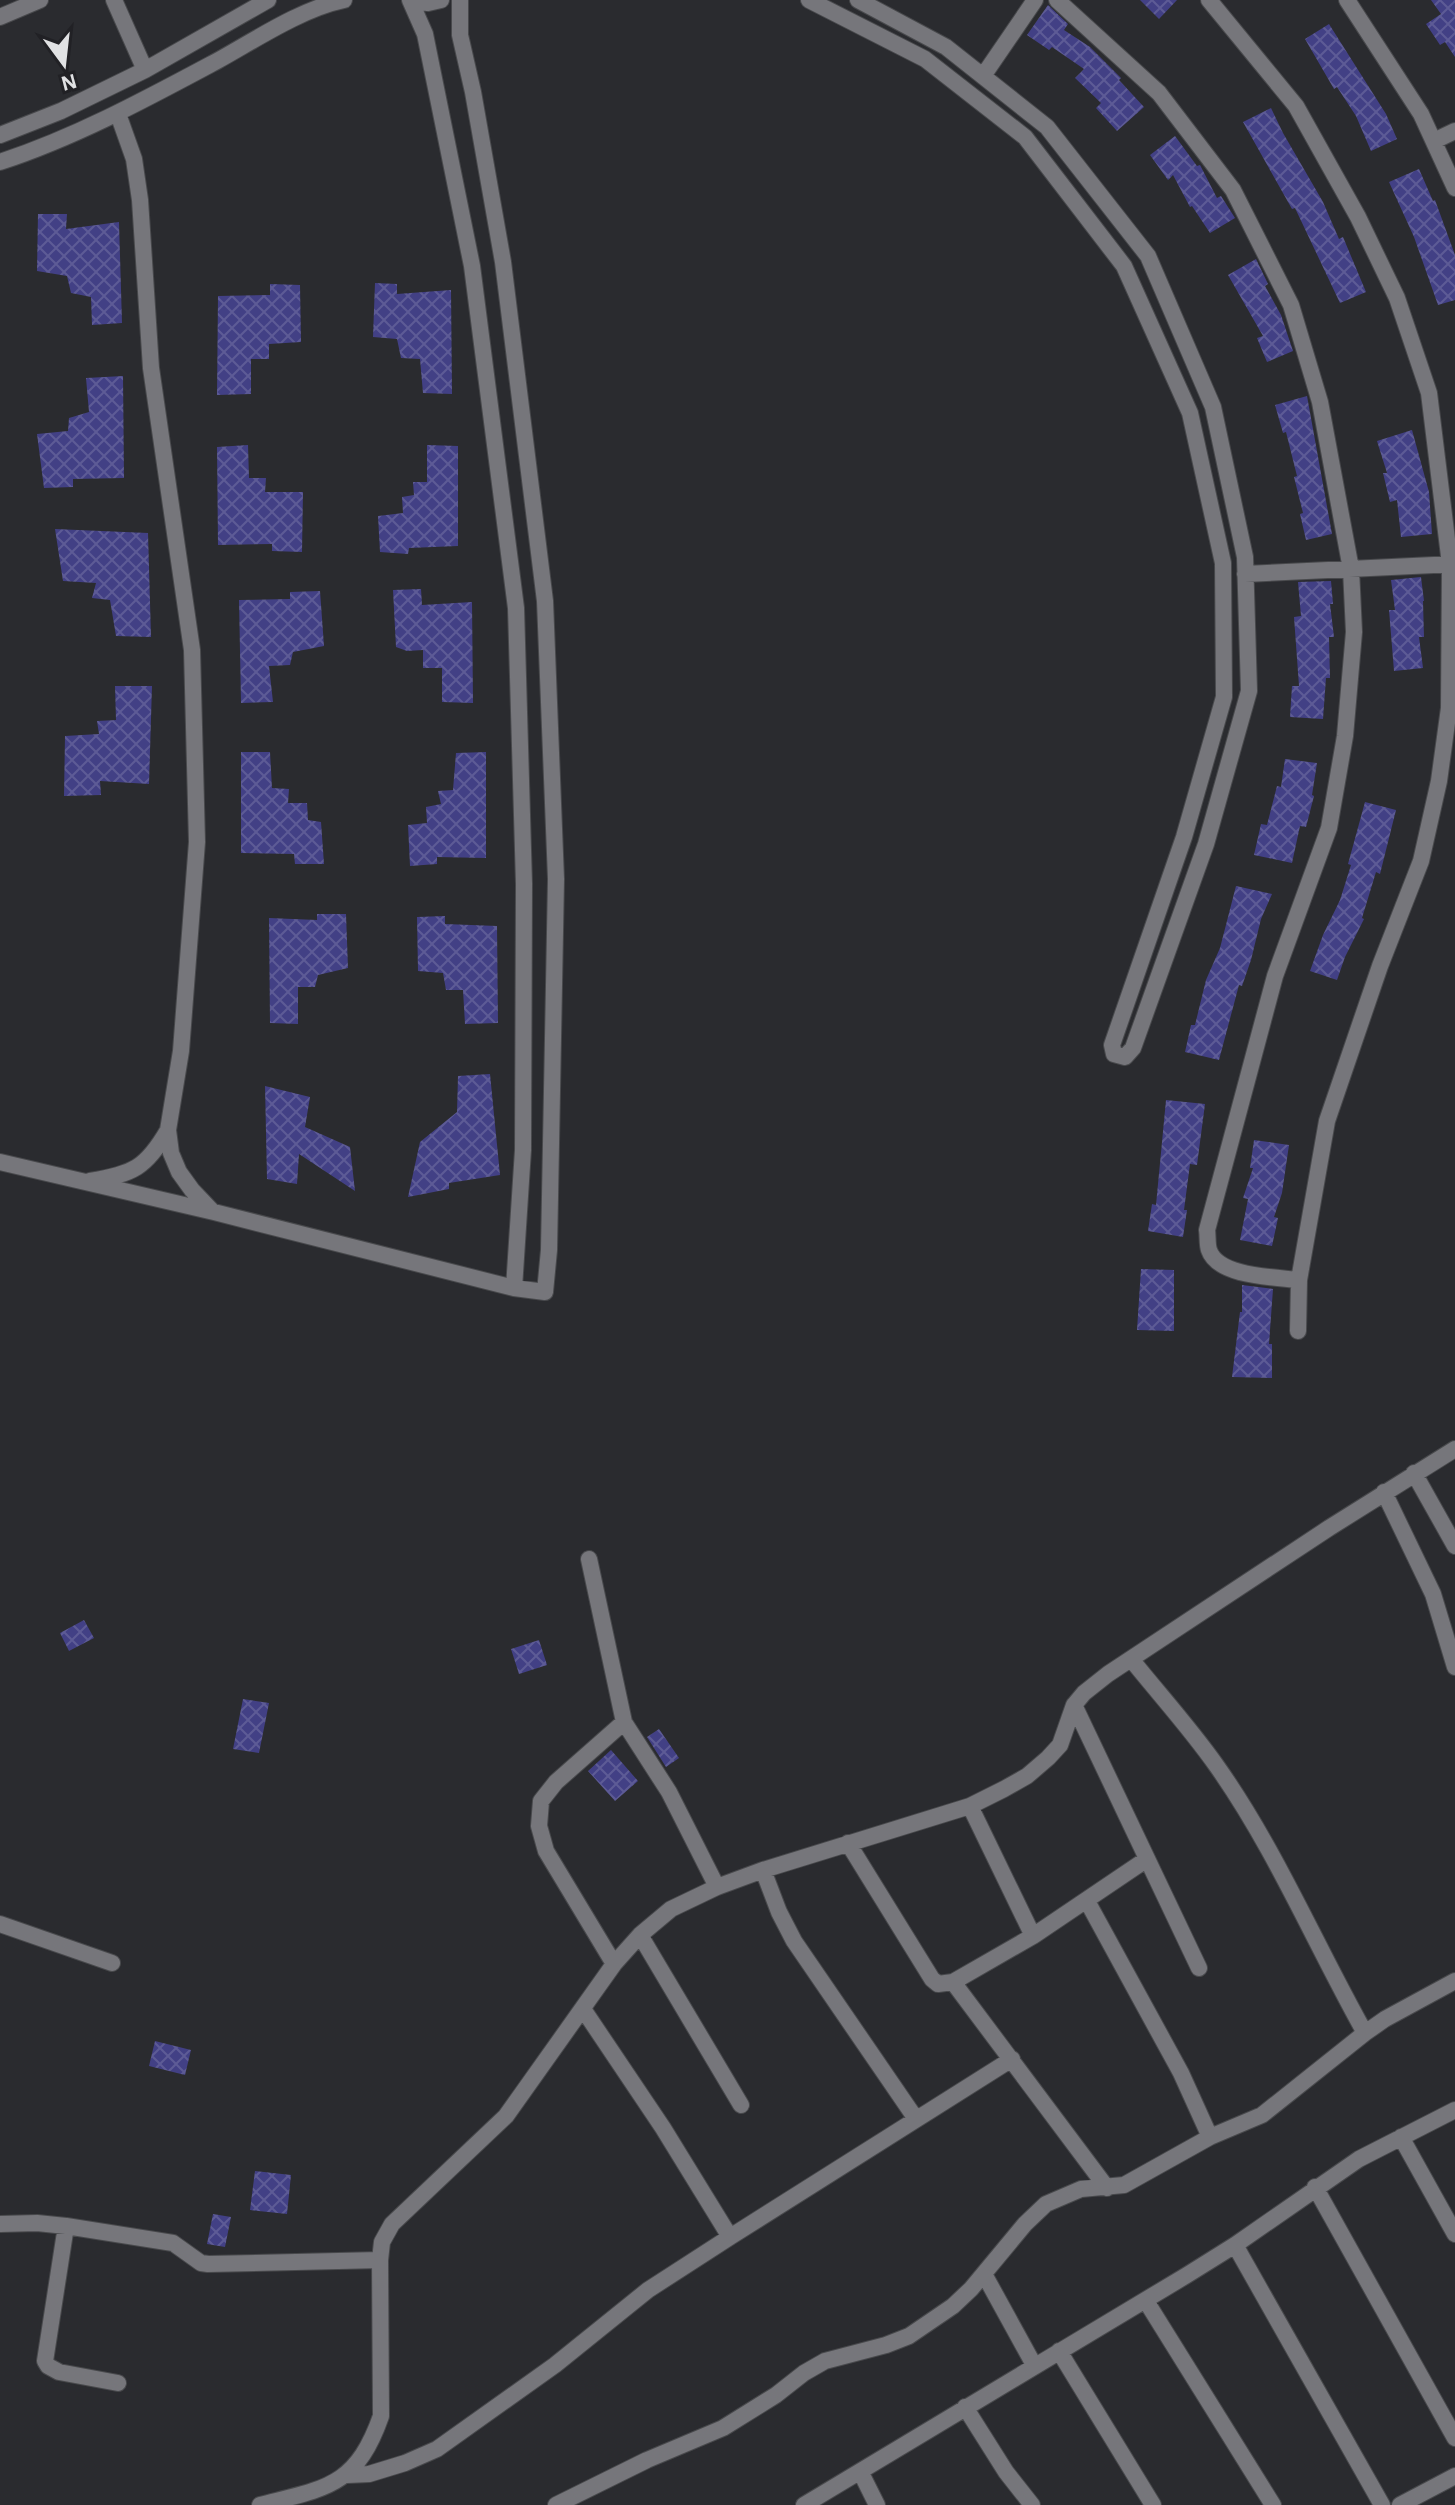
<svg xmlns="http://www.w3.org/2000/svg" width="1455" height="2505" viewBox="0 0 1455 2505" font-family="'Alegreya Sans',sans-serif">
  <defs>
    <pattern id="building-cross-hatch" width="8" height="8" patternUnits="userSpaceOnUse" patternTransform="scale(2)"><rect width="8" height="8" fill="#424085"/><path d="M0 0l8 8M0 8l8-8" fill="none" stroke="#5d5b96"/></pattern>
  </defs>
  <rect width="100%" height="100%" fill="#2a2b2f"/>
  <path fill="url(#building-cross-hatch)" d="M1140 0H1177L1159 19Z
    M1431 0H1455V57L1445 42 1440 45 1426 24 1441 14Z
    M1048 5 1068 24 1064 30 1090 47 1121 78 1119 80 1144 107 1117 131 1096 108 1101 103 1075 78 1084 69 1052 47 1049 50 1027 35Z
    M1329 24 1386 114 1397 139 1371 151 1356 116 1337 87 1334 89 1305 39Z
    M1271 108 1283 133 1323 202 1339 239 1343 237 1366 292 1340 303 1295 208 1292 209 1243 122Z
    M1175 136 1197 166 1200 165 1217 198 1221 196 1235 218 1210 233 1192 206 1190 207 1173 175 1168 180 1150 155Z
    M1419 169 1433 201 1435 200 1455 255V300L1438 305 1414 237 1389 182Z
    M38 214H67L66 229 119 222 122 323 92 325 91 297 71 293 67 276 37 271Z
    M1256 259 1268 284 1265 286 1281 315 1293 351 1267 362 1257 338 1263 336 1228 275Z
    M375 283 397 284V294L451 290 452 394 423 393 420 359 401 358 397 339 373 337Z
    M270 284 300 285 301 342 269 344V359H251V394L217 395 218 296 270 295Z
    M123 376 124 478 73 479V487L44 488 37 434 68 431 69 418 89 412 86 378Z
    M1307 396 1332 534 1306 540 1300 514 1303 513 1294 477 1297 476 1286 432 1283 433 1275 405Z
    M1412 430 1429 492 1432 534 1401 537 1397 500 1390 502 1383 473H1387L1377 441Z
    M248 445 249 478H266L265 492H303L302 552 272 551V544L218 545 217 447Z
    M427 445 458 446V546L409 548 408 554 380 552 378 516 403 513 402 497 414 495 413 482H427Z
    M55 529 148 533 151 637 116 636 110 600 92 598 96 583 63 581Z
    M1421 577 1424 601H1423L1424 637H1419L1423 668 1394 671 1389 610H1395L1391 580Z
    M1331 581 1333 604H1330L1334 637H1329L1330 678H1326L1323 719 1290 717 1292 686H1299L1294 617 1301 616 1298 582Z
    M421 589 422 605 472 602 473 703 442 702V668H423V650L407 651 396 647 393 590Z
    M320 591 324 646 293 652 290 665 269 666 273 702 241 703 239 600 290 599V592Z
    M115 686H152L149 784 100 781 101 795 64 796 65 736 99 734 97 721 116 720Z
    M241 752H270L272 788 289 789 288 803H307L308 820 321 822 324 864H295L294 854 241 853Z
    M486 752V858L437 857V864L410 866 408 825 427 823 426 807 441 804 438 791 453 790 456 753Z
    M1285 759 1317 763 1312 795 1314 796 1306 827 1300 826 1292 863 1254 855 1261 824 1267 825 1277 786 1281 787Z
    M1365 802 1396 810 1380 874 1376 872 1362 918 1364 919 1345 957 1337 980 1310 971 1323 935 1340 900 1351 865 1348 864Z
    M1236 886 1272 894 1261 919 1251 960 1242 986 1239 985 1219 1060 1185 1052 1191 1025H1195L1206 980 1220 948Z
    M317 914H346L348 968 318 975 315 987H298V1024L270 1023 269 918 317 920Z
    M445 916V924L497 926 498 1023 465 1024 463 990H446L443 973 418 971 417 917Z
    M490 1074 500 1175 449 1183V1189L408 1197 420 1142 457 1112 458 1076Z
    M265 1086 310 1097 305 1127 350 1147 355 1191 299 1154 297 1184 267 1179Z
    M1166 1100 1205 1104 1197 1165 1190 1164 1184 1210H1187L1183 1237 1148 1231 1152 1204 1156 1205Z
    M1254 1140 1289 1145 1282 1193 1274 1217 1278 1218 1272 1246 1240 1240 1248 1199 1243 1198 1253 1168H1250Z
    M1141 1269 1174 1270V1331L1137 1330Z
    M1242 1285 1273 1289 1269 1344H1272V1378L1232 1377 1240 1312H1242Z
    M84 1620 94 1638 69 1651 60 1633Z
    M539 1640 547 1665 519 1674 511 1649Z
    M243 1699 269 1703 259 1753 233 1749Z
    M659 1729 679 1758 666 1767 647 1737Z
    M611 1750 638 1781 615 1801 588 1771Z
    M155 2041 191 2050 185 2075 149 2066Z
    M255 2171 291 2175 287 2214 250 2210Z
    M213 2214 231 2217 225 2247 207 2244Z"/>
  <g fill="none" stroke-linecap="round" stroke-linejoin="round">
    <g stroke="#48494c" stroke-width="18">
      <path id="minor" d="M114 0 145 70
        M410 0 425 34 472 266 516 608 524 884 523 1150 514 1288
        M411 0 428 3 441 0
        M809 0 925 59 1025 137 1124 266 1190 413 1223 563 1224 697 1184 837 1112 1045 1114 1054 1125 1057 1133 1048 1206 844 1249 691 1245 557 1213 407 1148 256 1047 127 946 47 858 0
        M1057 0 1159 93 1233 190 1291 305 1320 402 1351 569 1354 632 1345 736 1329 828 1275 976 1207 1230C1208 1236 1207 1244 1209 1250 1218 1277 1275 1277 1299 1280
        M1209 0 1296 106 1358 217 1397 298 1429 393 1450 564 1449 708 1439 781 1421 861 1380 966 1327 1121 1299 1280 1298 1331
        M1347 0 1421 114 1455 188
        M0 17 40 0
        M983 76 1035 0
        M118 114 134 159 140 200 151 368 192 650 197 842 181 1051 168 1130 171 1153 179 1172 192 1190 212 1211
        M0 135 61 111 145 70 268 0
        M1434 141 1455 131
        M0 162C76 137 146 99 217 61 255 40 301 9 344 0
        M1245 574 1455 564
        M0 1162 214 1212 514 1288 545 1292 549 1250 556 879 545 601 503 262 473 92 460 35V0
        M90 1181C133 1174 146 1168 168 1130
        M1414 1473 1455 1546
        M1384 1492 1433 1594 1455 1667
        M589 1559 624 1722 556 1782 541 1801 539 1826 546 1851 614 1964
        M1131 1659C1159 1694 1190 1728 1216 1765 1275 1848 1315 1944 1365 2033
        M1074 1705 1199 1968
        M624 1722 669 1792 717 1887
        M970 1806 1033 1936 953 1982 1107 2188
        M848 1843 932 1979 938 1984 953 1982
        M763 1870 779 1912 794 1941 916 2119
        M1087 1901 1181 2073 1210 2137
        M0 1924 112 1963
        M640 1935 741 2105
        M1033 1936 1147 1859
        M583 2009 663 2128 730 2237 1012 2059
        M1401 2137 1455 2234
        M1315 2187 1455 2438
        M0 2224 37 2223 66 2226 173 2243 201 2263 208 2264 380 2260
        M66 2226 45 2361 48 2366 59 2372 118 2383
        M1235 2245 1382 2505
        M984 2274 1034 2365
        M1146 2301 1273 2505
        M1059 2351 1153 2505
        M965 2407 1006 2472 1032 2505
        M861 2473 877 2505
        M347 2475 369 2474 405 2463 437 2449 555 2365 648 2290 730 2237
        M260 2505C326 2488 356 2487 381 2416L380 2260 382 2242 392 2224 506 2116 614 1964 640 1935 671 1909 717 1887 763 1870 970 1806 1004 1789 1027 1776 1048 1758 1060 1745 1074 1705 1084 1693 1108 1674 1329 1528 1455 1449
        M556 2505 647 2460 723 2428 776 2395 804 2373 825 2361 886 2345 909 2336 953 2306 971 2289 1025 2224 1046 2204 1081 2189 1124 2185 1210 2137 1262 2115 1365 2033 1385 2019 1455 1981
        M804 2505 1187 2275 1235 2245 1359 2159 1455 2110
        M1400 2505 1455 2476"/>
    </g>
    <use href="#minor" stroke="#76767b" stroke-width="16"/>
  </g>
  <g transform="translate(64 64) rotate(165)" stroke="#212125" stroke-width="6" paint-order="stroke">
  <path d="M0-6L14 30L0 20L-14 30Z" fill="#e0e1e3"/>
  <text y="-12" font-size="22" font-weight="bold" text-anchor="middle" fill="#e0e1e3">N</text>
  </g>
</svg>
